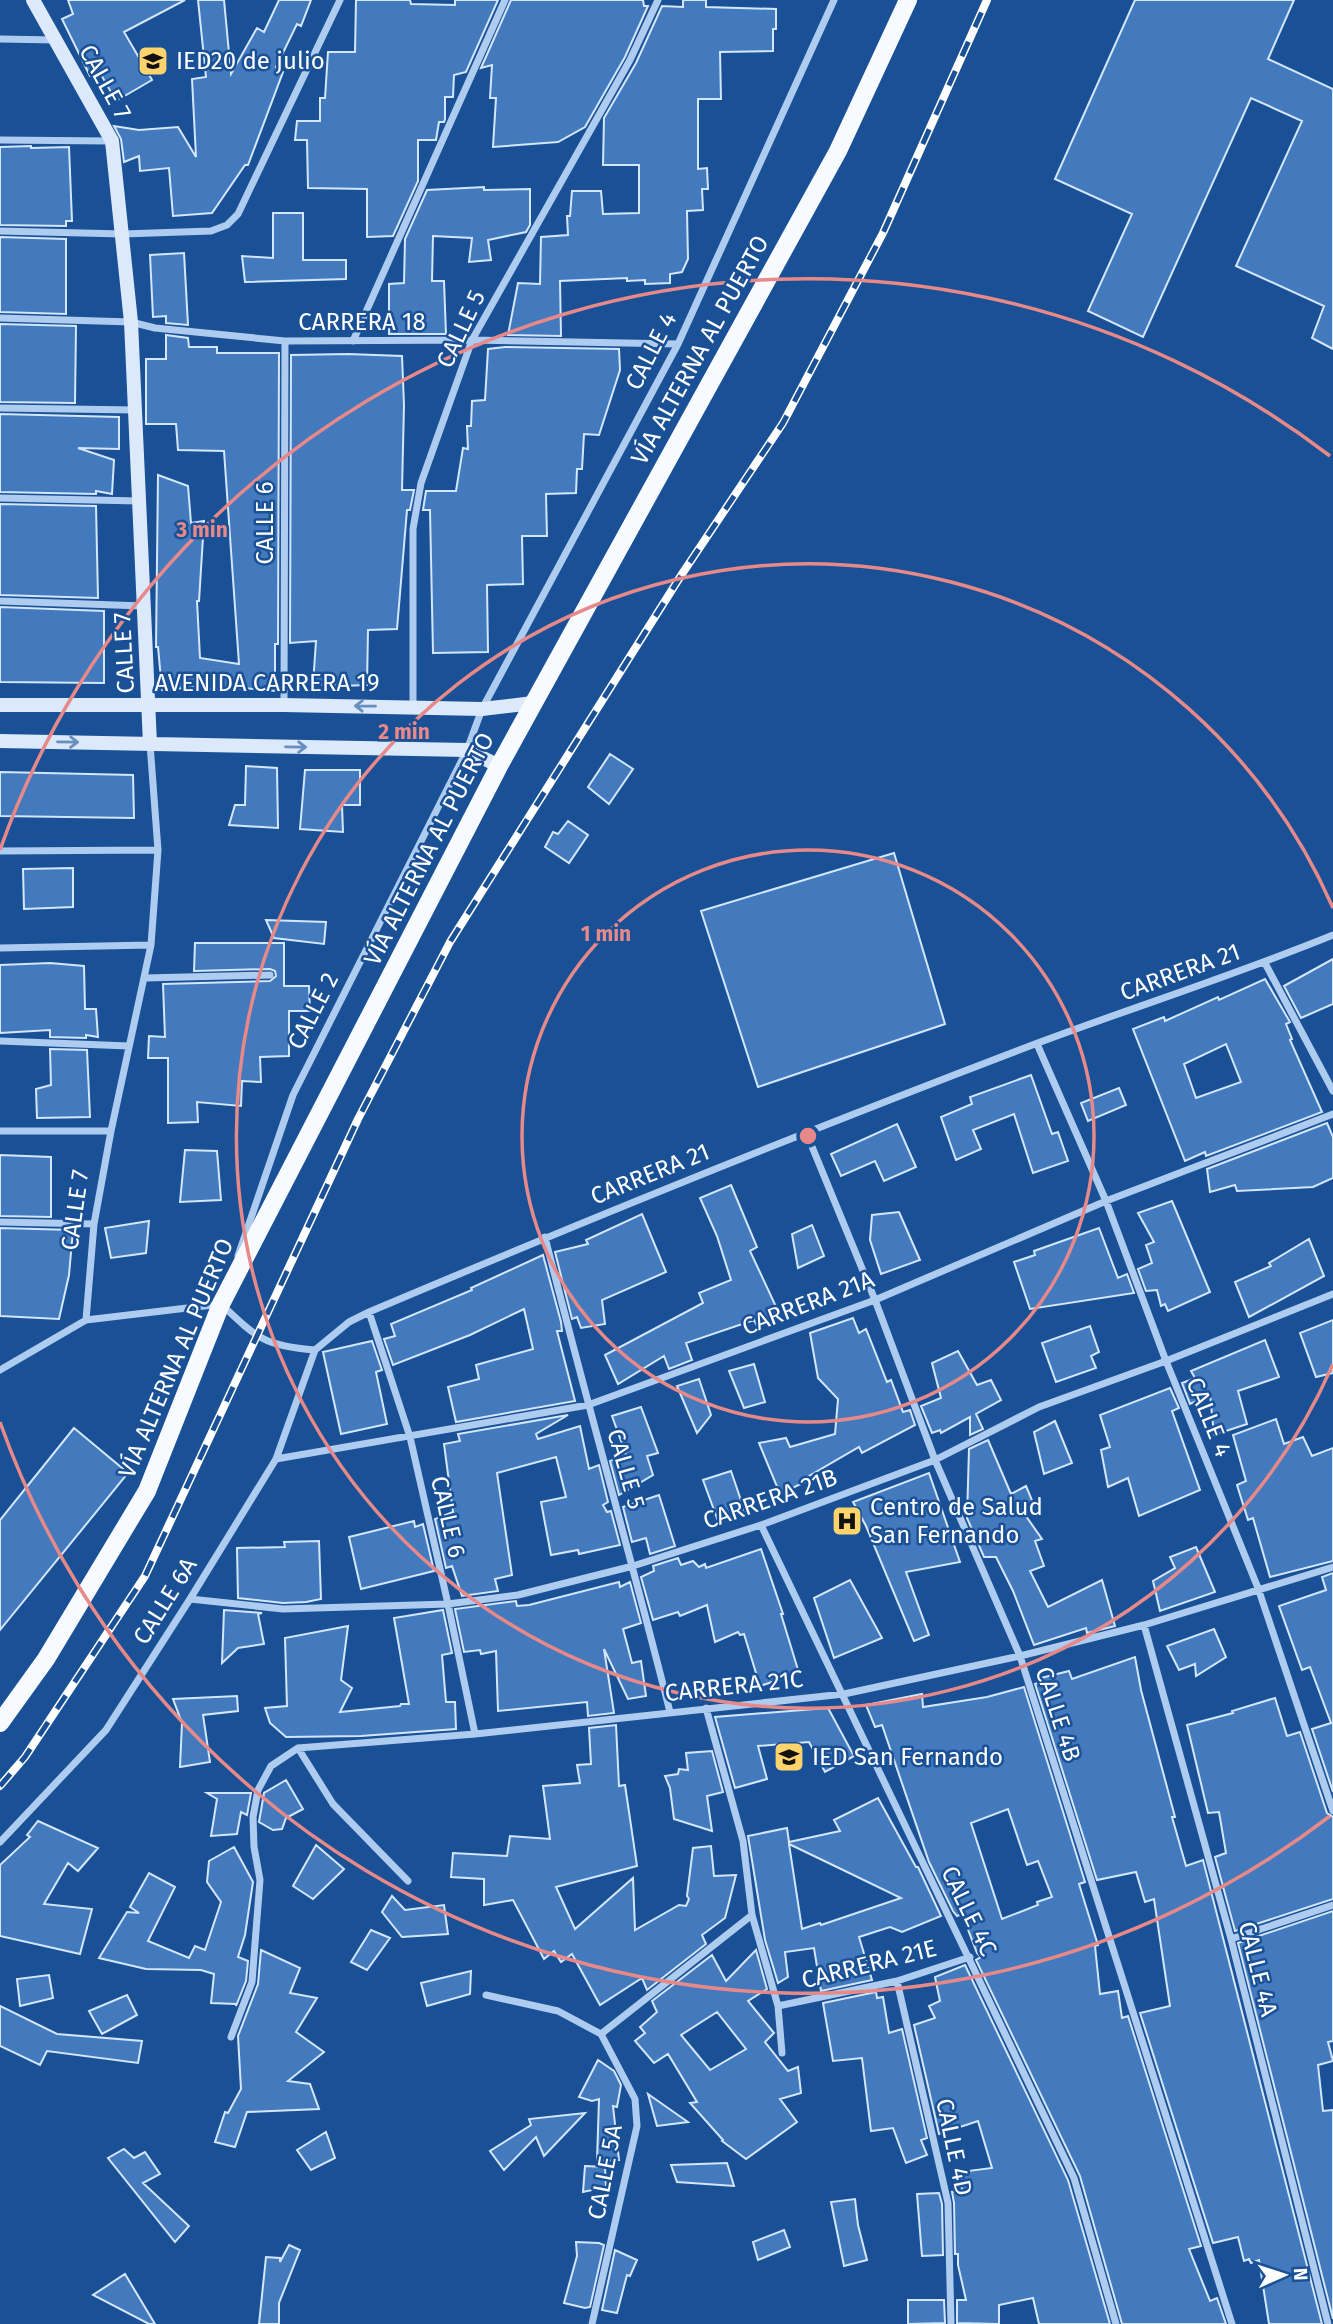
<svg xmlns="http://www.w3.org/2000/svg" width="1333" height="2324" viewBox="0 0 1333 2324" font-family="'Fira Sans',sans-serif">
  <rect width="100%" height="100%" fill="#1a5196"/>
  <path fill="#437abd" stroke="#d4e6fb" stroke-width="2" fill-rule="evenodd" d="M68 0H185L124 32 152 80 116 101 99 71 90 76 62 19 73 14Z
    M198 0H224L231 74 257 28 264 32 279 0H311L301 26 297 24 276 67 283 72 248 165H245L212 213 173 216 169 168 140 171 139 156 124 162 121 139 114 126 139 130 178 127 196 157 192 79 206 77Z
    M356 0H410L411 4 455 5V0H498L466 72 454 75 453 97H445V119L444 122H439L436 140H418V181L393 236 367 237V189L308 188 307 140H295L297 121H320V98H325L328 52H355Z
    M511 0H643L644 6H648L625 57 585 127 558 142 493 147 496 98H490L492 65 481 68Z
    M683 0H706V7L776 9V29H773V51L720 52 721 99H698V169L707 168 708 189H702L703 210 687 211 688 259 682 272 670 274V283L645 284V280L627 281V278L560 281 561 336 508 335 518 283 540 284 541 237 568 235 567 216H570L572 191H601L603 214 639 213V165H603L604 118 636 63 662 6 683 7Z
    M1135 0H1294L1268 59 1333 89V349L1312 338 1324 306 1236 266 1302 121 1251 98 1143 337 1088 311 1132 214 1055 179Z
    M31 146V148L69 147 72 221H66V226L0 225V147Z
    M484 187V190L530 189V225L526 232 488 240 491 260 469 262 472 238 433 236 432 281H444L446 334H389V284L404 283 405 239 427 190Z
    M273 213H303V260H346V279L245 282 242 256 273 258Z
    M0 237 66 239V314L0 312Z
    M184 253 188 325 166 323V316L153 317 150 255Z
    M0 324 76 326 75 403 0 402Z
    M166 335 188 338 189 347H217V353H279L278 644H275V691L244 688 207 689V686L162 690 158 647H156L158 475 188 486 191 523 204 521 199 601H197L200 658 239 664 224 451 178 450 176 424H146V359H166Z
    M505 347 619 349 620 370 599 435 584 434 582 469H577L576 493 546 494 547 536H522L523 584 487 585 488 652 433 653 430 510H423L426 491H456L463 448 468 449 467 426H471L472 401 485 400 488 349Z
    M348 354 402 356 404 405 402 490H414L410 510H407L397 629 368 630 367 685 342 686 313 684 316 641 290 643 291 355Z
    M0 414 119 417V449L78 448 114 460 112 494 96 491V494L0 492Z
    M0 504 96 506 98 598 0 595Z
    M0 607 104 611V683L0 682Z
    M610 754 633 769 609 804 588 787Z
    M246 766 277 768 278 828 229 825 235 805H245Z
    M305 770H360V805H342L343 832 300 829Z
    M0 772 133 775 134 818 0 816Z
    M568 821 588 835 569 863 545 847 553 832 558 834Z
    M894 853 945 1024 758 1087 701 911Z
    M73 868V907L24 909 23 869Z
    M266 920 326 922 324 944 274 938Z
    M195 943H284V986H309L310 1011H289V1056L260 1057 261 1082 242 1081 241 1106 197 1102 198 1122 168 1123V1058H148L149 1036 165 1037 163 984 270 981 276 976 275 971 270 969 194 971Z
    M1333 959V1004L1301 1018 1284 986Z
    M50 963 84 966 85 1009H96L98 1037 86 1035V1038L50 1037V1030L0 1033V965Z
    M1265 979 1290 1022 1286 1024 1292 1039 1290 1040 1322 1112 1206 1156 1205 1152 1185 1161 1133 1029 1164 1017 1165 1021 1218 997 1219 1000ZM1226 1044 1241 1082 1196 1098 1184 1064Z
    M50 1049 87 1050 90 1117 37 1118 36 1089 51 1085Z
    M1031 1075 1052 1134 1058 1132 1068 1161 1033 1173 1014 1114 973 1130 981 1149 956 1160 941 1117 972 1104 970 1097Z
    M1119 1088 1126 1105 1088 1121 1081 1103Z
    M1327 1123 1333 1137V1178L1313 1187 1237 1191 1235 1185 1210 1192 1207 1169Z
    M897 1124 916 1167 884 1181 875 1161 841 1176 831 1154Z
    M185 1150 217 1151 221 1200 180 1202Z
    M0 1155 51 1157V1217L0 1216Z
    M731 1185 757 1247 750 1251 779 1313 757 1326 754 1320 686 1343 692 1360 669 1369 664 1356 618 1384 605 1355 703 1303 699 1293 731 1280 717 1236 700 1198Z
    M1172 1201 1210 1292 1168 1311 1165 1304 1161 1306 1157 1290 1146 1291 1138 1269 1152 1263 1146 1245 1154 1242 1138 1213Z
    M899 1212 920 1260 881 1274 870 1240 872 1215Z
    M642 1214 666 1272 602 1300 605 1324 581 1328 577 1317 572 1319 555 1252 588 1244 586 1240Z
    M149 1221 146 1253 111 1258 105 1228Z
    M812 1225 824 1256 798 1268 792 1234Z
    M0 1228 73 1230 69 1275 59 1319 0 1316Z
    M1099 1228 1118 1278 1127 1274 1134 1293 1030 1309 1014 1262 1035 1255 1034 1251Z
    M1309 1239 1324 1276 1249 1317 1235 1282 1271 1266 1269 1263Z
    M543 1255 561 1322 562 1331H557L575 1401 456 1422 448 1387 479 1379 476 1365 533 1349 524 1309 470 1335 393 1365 384 1339 395 1336 391 1324 472 1290 471 1288Z
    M853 1318 859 1333 866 1329 887 1382 891 1380 903 1412 910 1410 915 1425 862 1453 859 1447 804 1479 805 1482 780 1494 759 1443 786 1438 790 1447 835 1434 838 1399 818 1378 810 1333Z
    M1333 1320V1373L1316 1377 1300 1333Z
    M1090 1326 1099 1352 1091 1356 1096 1368 1056 1382 1042 1343Z
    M1265 1340 1279 1377 1238 1391 1247 1424 1214 1435 1210 1395 1190 1404 1182 1383 1195 1378 1191 1371Z
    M372 1341 382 1370 376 1372 387 1424 341 1434 323 1352Z
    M958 1351 977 1385 991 1380 1001 1400 976 1414 983 1429 970 1435V1417L941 1433 940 1430 932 1433 921 1406 941 1398 932 1363Z
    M754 1364 765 1402 744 1408 729 1371Z
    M699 1379 711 1415 697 1433 677 1386Z
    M1170 1388 1179 1408 1172 1411 1200 1490 1139 1516 1128 1478 1108 1487 1101 1450 1110 1447 1100 1415Z
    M641 1407 658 1453 647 1456 653 1475 619 1495 610 1461 626 1455 612 1416Z
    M568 1415 536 1434 538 1439 580 1426 589 1469 599 1465 608 1502 603 1505 607 1512 611 1511 620 1545 579 1554 578 1550 551 1555 541 1502 566 1497 556 1457 497 1473 512 1575 495 1579 498 1591 462 1596 452 1566 446 1568 435 1519 453 1512 444 1444 460 1441 458 1434Z
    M1276 1419 1284 1444 1303 1437 1312 1456 1333 1448V1561L1270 1577 1253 1518 1248 1520 1237 1485 1246 1481 1233 1435Z
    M1055 1421 1072 1463 1044 1474 1034 1432Z
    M74 1428 128 1473 0 1630V1520Z
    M988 1440 1011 1494 1026 1486 1034 1505 1021 1509 1042 1539 1035 1541 1044 1566 1030 1571 1048 1607 1102 1580 1115 1626 1087 1633 1086 1628 1034 1645 1013 1591 996 1557H984L967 1518 969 1449Z
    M731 1471 745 1512 718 1521 703 1480Z
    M929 1473 960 1562 906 1572 929 1635 914 1641 866 1526 853 1502Z
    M659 1495 675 1546 650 1554 646 1538 632 1542 623 1507Z
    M414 1521 415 1527 423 1524 434 1571 361 1589 349 1537Z
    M319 1541 321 1599 306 1602 283 1603 238 1598 237 1548 285 1547 284 1542Z
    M1196 1547 1215 1592 1160 1611 1153 1581 1175 1568 1170 1557Z
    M761 1549 783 1614H781L799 1673 760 1686 744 1634 740 1635 738 1632 715 1642 707 1605 680 1616 678 1612 653 1620 641 1577 654 1571 653 1566 678 1558 681 1565 693 1561 699 1567 705 1564 706 1568Z
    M1333 1573V1792L1312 1729 1331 1723 1310 1667 1302 1670 1279 1606 1326 1590 1322 1577Z
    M850 1580 882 1638 834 1658 814 1598Z
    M619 1582 620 1587 630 1582 641 1623 623 1629 632 1663 641 1661 646 1696 628 1699 604 1649 614 1713 588 1716 587 1702 498 1711 496 1651 481 1654 480 1650 464 1652 455 1609 516 1601 517 1606 529 1605Z
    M224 1610 262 1613 258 1614 264 1644 238 1648 222 1663Z
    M443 1610 452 1653 442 1655 446 1702H455L456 1729 361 1736 286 1737 270 1723 265 1708 287 1706 285 1638 348 1626 341 1680 352 1688 340 1712 400 1706 401 1704H409L394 1618Z
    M1214 1629 1226 1657 1196 1676 1195 1664 1179 1670 1167 1646Z
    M1135 1657 1141 1690 1175 1817H1172L1186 1866 1203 1860 1322 2324H1269L1259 2260 1251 2263 1249 2259 1244 2261 1238 2237 1213 2243 1140 2013 1170 2006 1154 1899 1145 1902 1136 1872 1097 1880 1035 1684 1042 1682 1041 1678 1069 1671 1072 1679Z
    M1024 1687 1085 1882 1079 1884 1098 1945 1095 1946 1100 1994 1118 1991 1122 2018 1128 2016 1201 2246 1189 2249 1210 2301 1217 2298 1226 2324H1122L1080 2176 976 1960 981 1957 977 1953 962 1914 957 1916 953 1911 929 1862 882 1725 875 1727 866 1705 922 1694 923 1707 987 1697ZM1008 1809 1027 1865 1038 1861 1052 1897 1037 1902 1038 1905 1002 1919 971 1823Z
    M237 1696 238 1711 203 1715 210 1762 180 1767 182 1723 173 1699Z
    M1275 1698 1287 1736 1300 1732 1327 1813 1333 1817V1899L1235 1931 1215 1857 1226 1853 1219 1812 1208 1813 1187 1725 1233 1713 1232 1711Z
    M828 1708 854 1756 825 1772 809 1742 758 1746 767 1779 735 1788 715 1717Z
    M616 1725 619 1786 625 1785 637 1866 556 1887 575 1929 633 1878 635 1930 679 1905 686 1906 689 1899 687 1896 693 1848 711 1846 714 1876 736 1875 725 1918 702 1935 706 1944 647 1990 642 1978 600 2005 572 1954 561 1962 554 1951 544 1959 513 1900 484 1905V1879L451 1877 453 1853 507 1856 510 1836 550 1839 543 1786 580 1783 577 1765 591 1764 589 1728Z
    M712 1751 723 1792 707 1796 712 1831 674 1819 670 1788 665 1776 678 1774 679 1769 688 1770 686 1753Z
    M286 1780 303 1809 286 1818 282 1829 273 1830 259 1822 264 1793Z
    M207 1793H251L247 1815 241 1812 237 1834 211 1836 217 1799Z
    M878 1798 916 1867H918L941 1916 902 1932 890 1927 859 1937 872 1980 821 1991 814 1948 785 1952 788 1977 778 1983 765 1940 748 1836 787 1828 789 1842 840 1831 834 1820ZM789 1844 841 1869 901 1898 821 1925 820 1923 802 1929Z
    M38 1821 98 1848 78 1871 68 1863 44 1904 92 1909 80 1954 0 1936V1865L30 1837 27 1835Z
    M316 1845 344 1869 313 1899 293 1886Z
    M234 1847 253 1882 245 1935 238 1957 248 1961 246 1981 236 2006V2004L211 2003 214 1974 201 1970 146 1969 99 1958 127 1912 139 1913 130 1907 149 1873 175 1887 148 1941 189 1958 195 1946 205 1950 221 1902 207 1882 209 1861Z
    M392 1896 405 1910 444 1905 448 1934 402 1937 382 1912Z
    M1333 1911V2041L1328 2042 1333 2061 1318 2065 1323 2111 1333 2110V2319L1238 1943Z
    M371 1930 390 1938 367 1970 351 1962Z
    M261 1950 300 1968 290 1993 317 1998 296 2032 324 2052 288 2081 310 2084 319 2109 247 2112 235 2147 215 2142 225 2112 228 2113 241 2089 238 2036 258 1984Z
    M756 1950 767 1989 748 2001 774 2033 765 2042 788 2071 798 2067 801 2093 780 2099 797 2122 746 2159 722 2141 723 2140 690 2103 697 2102 668 2054 654 2063 635 2041 645 2033 640 2027 657 2012 652 2001 712 1955 726 1981ZM717 2012 746 2049 710 2070 681 2035Z
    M965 1965 1068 2180 1110 2324H1039L1033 2298 999 2305V2324L957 2323V2300H966L958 2265V2254H955L954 2203 952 2192 962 2191 960 2172 992 2168 978 2121 939 2134 914 2025 935 2018 929 2006 940 2001 935 1977Z
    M471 1971 470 1994 427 2006 421 1983Z
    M49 1975 53 1998 20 2006 17 1979Z
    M876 1992 877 1998 883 1997 889 2033 902 2029 927 2138 921 2140 927 2155 906 2163 893 2128 871 2131 862 2058 833 2061 823 2003Z
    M127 1995 137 2015 102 2034 89 2011Z
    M0 2006 57 2034 142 2041 138 2063 47 2051 40 2065 0 2046Z
    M598 2060 614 2071 621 2085 617 2107 613 2106 619 2160 597 2161 599 2099 592 2101 579 2097Z
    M648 2094 688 2122 657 2126Z
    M585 2113 544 2156 536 2137 504 2170 490 2151 531 2125 529 2119Z
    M326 2132 335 2158 311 2170 297 2150Z
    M124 2149 134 2158 145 2152 160 2174 143 2183 189 2226 175 2242 108 2158Z
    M727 2163 734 2186 677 2182 671 2165Z
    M585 2166 605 2167 606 2187 583 2192Z
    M939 2193 942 2204 943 2255 922 2256 917 2194Z
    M855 2199 858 2225 867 2260 844 2266 831 2202Z
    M784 2230 790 2247 758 2260 753 2242Z
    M576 2242 599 2243 604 2245 590 2307 585 2308 564 2303 577 2256Z
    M289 2245 300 2250 279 2303V2324H259L266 2257 280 2258V2262Z
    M615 2250 637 2260 630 2276 627 2275 617 2313 602 2310Z
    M125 2274 155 2324H149L93 2295Z
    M908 2300H944L945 2323 908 2324Z"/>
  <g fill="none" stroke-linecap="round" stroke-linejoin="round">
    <path stroke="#aeccf0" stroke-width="7" d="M0 39 55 40
      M0 140 111 141
      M0 231 123 234 211 231 227 225 238 214 340 0
      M0 318 131 322 155 328 285 341 472 340 678 344
      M353 341 505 0
      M0 408 135 410
      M0 498 139 501
      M0 601 144 606
      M284 705 285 341
      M413 706V529L421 483 472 340 630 60 658 0
      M0 851 158 850
      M0 948 151 945
      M1265 963 1333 1091
      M145 978 270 975
      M0 1041 129 1046
      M1037 1044 1106 1201 1166 1361 1258 1588 1333 1811
      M0 1131H111
      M806 1132 875 1300 935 1460 1020 1656 1232 2324
      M0 1222 94 1224
      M545 1237C585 1396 630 1553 670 1712
      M238 1256 293 1095 467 750 482 709 678 344 834 0
      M369 1312 410 1437 448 1604 475 1734
      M86 1320 94 1224 111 1131 151 945 158 850 150 744
      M0 1370 86 1320 221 1304C257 1338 264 1346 315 1350L349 1322 369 1312C589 1219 811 1129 1035 1044 1134 1007 1235 975 1333 935
      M276 1459 588 1405 875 1300 1106 1201 1333 1114
      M761 1525 1074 2178 1116 2324
      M190 1599 283 1609 448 1604 518 1595 633 1566 761 1525 935 1460 1039 1407 1166 1361 1333 1294
      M1144 1625 1231 1939 1328 2324
      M706 1708 743 1841 752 1915 778 2006 782 2053
      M298 1748 333 1804 408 1881
      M0 1842 106 1730 190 1599 276 1459 315 1350
      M1231 1939 1333 1905
      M897 1981 948 2203 951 2324
      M486 1995 558 2011 601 2034
      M778 2006 897 1981 970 1957
      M601 2034 752 1915
      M231 2037 252 1982 260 1880 254 1847 253 1817 258 1790 271 1766 298 1748 475 1734 844 1694 1020 1656 1144 1625 1333 1567
      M592 2324 637 2126 635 2099 601 2034"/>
    <path stroke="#dbe9fb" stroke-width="14" d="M33 0 112 141 131 322 150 744
      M0 705H284L482 709 533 703
      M0 741 467 750 499 766"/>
    <path stroke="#f7faff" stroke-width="18" d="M0 1723 46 1659 147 1491 221 1304 499 766 838 151 908 0"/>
    <g stroke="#fff" stroke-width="8">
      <path id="rail" d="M0 1786 25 1757 145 1576 358 1119 450 942 682 574 783 423 883 233 987 0"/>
    </g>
    <use href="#rail" stroke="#1a5196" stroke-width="5" stroke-dasharray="16" stroke-linecap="butt"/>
  </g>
  <defs><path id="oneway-shaft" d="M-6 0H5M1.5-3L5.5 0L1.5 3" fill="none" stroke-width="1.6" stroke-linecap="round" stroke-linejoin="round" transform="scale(1.75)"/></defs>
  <g stroke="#678ebe">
    <use href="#oneway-shaft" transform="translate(365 706) rotate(-179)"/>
    <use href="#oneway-shaft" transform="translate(68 742) rotate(1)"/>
    <use href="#oneway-shaft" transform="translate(296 747) rotate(1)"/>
  </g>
  <g fill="none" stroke="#e88989" stroke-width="3.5">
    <circle cx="808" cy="1136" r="286"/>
    <path d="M1333 1364A572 572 0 1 1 1333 908"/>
    <path d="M1330 1816A857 857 0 0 1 0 1422M0 850A857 857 0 0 1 1330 456"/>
  </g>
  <defs>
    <g id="school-square" transform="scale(1.575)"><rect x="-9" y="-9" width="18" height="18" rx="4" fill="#ffd46d" stroke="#1a5196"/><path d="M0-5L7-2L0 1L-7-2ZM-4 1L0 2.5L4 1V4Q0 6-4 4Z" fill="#111"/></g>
    <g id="hospital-square" transform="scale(1.575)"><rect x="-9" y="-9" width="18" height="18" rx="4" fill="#ffd46d" stroke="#1a5196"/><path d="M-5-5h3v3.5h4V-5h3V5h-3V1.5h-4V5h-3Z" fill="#111"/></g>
  </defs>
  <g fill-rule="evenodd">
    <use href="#school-square" x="153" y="61"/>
    <use href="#hospital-square" x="847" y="1521"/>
    <use href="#school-square" x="789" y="1757"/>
  </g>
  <g text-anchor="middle" stroke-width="5" stroke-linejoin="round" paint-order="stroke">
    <g font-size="24" fill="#fff" stroke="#1a5196" text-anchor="start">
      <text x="176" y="69">IED20 de julio</text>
      <text x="870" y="1515">Centro de Salud<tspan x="870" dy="28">San Fernando</tspan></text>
      <text x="812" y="1765">IED San Fernando</text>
    </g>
    <g font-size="24" fill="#fff" stroke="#1a5196">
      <text transform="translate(105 82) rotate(61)" y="8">CALLE 7</text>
      <text x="362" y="330">CARRERA 18</text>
      <text transform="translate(461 329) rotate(-65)" y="8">CALLE 5</text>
      <text transform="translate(700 350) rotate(-61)" y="8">VÍA ALTERNA AL PUERTO</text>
      <text transform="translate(651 351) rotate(-63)" y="8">CALLE 4</text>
      <text transform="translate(265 523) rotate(-90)" y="8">CALLE 6</text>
      <text transform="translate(124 653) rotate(-93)" y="8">CALLE 7</text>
      <text x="267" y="691">AVENIDA CARRERA 19</text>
      <text transform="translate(429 849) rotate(-63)" y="8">VÍA ALTERNA AL PUERTO</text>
      <text transform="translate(1180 972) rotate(-20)" y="8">CARRERA 21</text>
      <text transform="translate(313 1011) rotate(-63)" y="8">CALLE 2</text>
      <text transform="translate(650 1174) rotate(-22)" y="8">CARRERA 21</text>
      <text transform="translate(75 1210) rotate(-82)" y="8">CALLE 7</text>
      <text transform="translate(808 1303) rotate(-21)" y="8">CARRERA 21A</text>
      <text transform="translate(176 1358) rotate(-67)" y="8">VÍA ALTERNA AL PUERTO</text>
      <text transform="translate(1209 1417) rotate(68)" y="8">CALLE 4</text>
      <text transform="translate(626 1469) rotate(74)" y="8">CALLE 5</text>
      <text transform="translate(770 1499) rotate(-19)" y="8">CARRERA 21B</text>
      <text transform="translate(448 1517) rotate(77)" y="8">CALLE 6</text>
      <text transform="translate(165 1601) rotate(-58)" y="8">CALLE 6A</text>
      <text transform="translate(734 1686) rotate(-6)" y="8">CARRERA 21C</text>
      <text transform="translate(1058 1714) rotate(72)" y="8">CALLE 4B</text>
      <text transform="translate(969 1911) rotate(64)" y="8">CALLE 4C</text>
      <text transform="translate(869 1964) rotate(-14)" y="8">CARRERA 21E</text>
      <text transform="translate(1258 1969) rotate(76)" y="8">CALLE 4A</text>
      <text transform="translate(954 2147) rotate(78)" y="8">CALLE 4D</text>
      <text transform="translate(605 2172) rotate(-79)" y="8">CALLE 5A</text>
    </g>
  </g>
  <circle cx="808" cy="1136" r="10" fill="#e88989" stroke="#1a5196" stroke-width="3.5"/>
  <g font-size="21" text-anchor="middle" font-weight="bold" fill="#e88989" stroke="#1a5196" stroke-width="5" stroke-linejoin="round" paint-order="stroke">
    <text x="202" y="537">3 min</text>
    <text x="404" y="739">2 min</text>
    <text x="606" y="941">1 min</text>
  </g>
  <g transform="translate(1284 2275) rotate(87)" stroke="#1a5196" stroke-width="5" paint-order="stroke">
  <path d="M0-5L12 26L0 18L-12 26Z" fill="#ffffff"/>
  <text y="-10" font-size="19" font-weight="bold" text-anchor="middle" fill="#ffffff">N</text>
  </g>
</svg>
